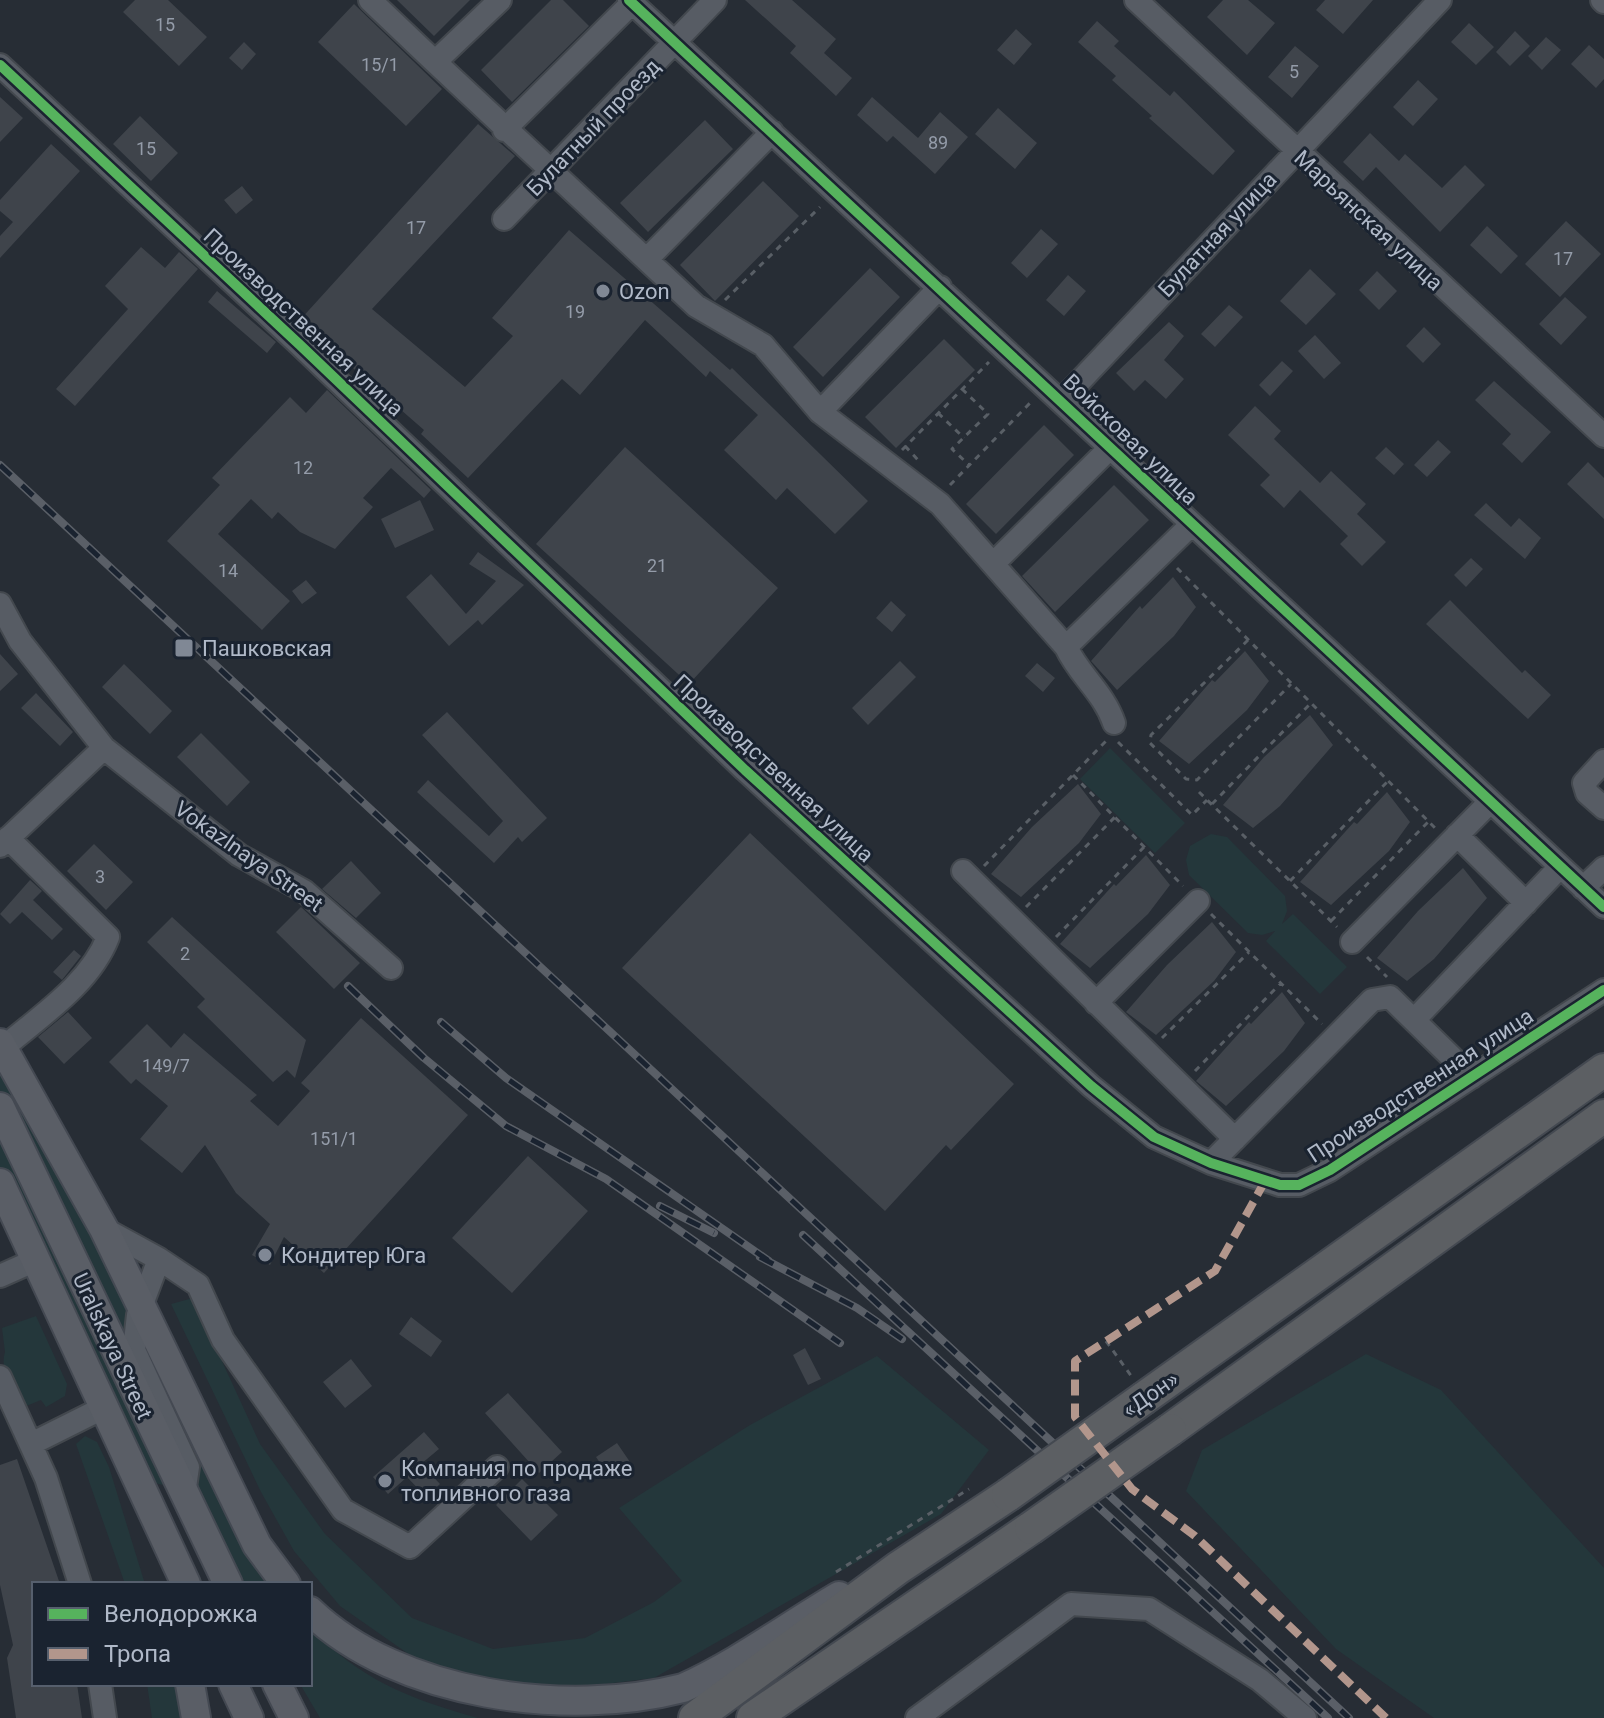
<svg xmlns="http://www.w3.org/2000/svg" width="1604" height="1718" viewBox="0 0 1604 1718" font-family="Roboto,sans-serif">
  <rect width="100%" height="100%" fill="#272d35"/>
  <path fill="#24373b" d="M1110 748 1185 823 1155 853 1080 779Z
    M1211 834 1227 837 1285 896 1287 911 1282 924 1293 914 1347 967 1320 994 1266 941 1275 931 1262 935 1248 933 1189 875 1186 860 1190 846Z
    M0 1064 23 1105 275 1584H242L0 1094Z
    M0 1133 172 1487 150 1482 0 1167Z
    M193 1298 260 1444 325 1534 412 1618 493 1649 585 1638 654 1602 682 1581 619 1508 750 1425 877 1356 989 1450 941 1514 654 1678 564 1689 472 1683 410 1655 340 1606 294 1551 261 1492 171 1304Z
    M36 1316 67 1384 65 1396 46 1407 41 1400 19 1409C10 1391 0 1369 5 1352L2 1328Z
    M1366 1354 1441 1390 1604 1568V1718H1434L1336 1649 1186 1491 1202 1450Z
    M85 1436 97 1442 109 1467 145 1584H125L76 1444Z
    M310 1627C360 1680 410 1699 478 1718H320L300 1684H310Z
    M147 1684H176L183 1718H152Z"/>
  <path fill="#3f444b" d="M135 0H168L207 37 179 66 123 12Z
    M397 0H470L434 36Z
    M551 0H563L589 26 512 102 481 70Z
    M745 0H792L836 39 824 53 852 78 836 96 790 53 796 46Z
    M1223 0H1248L1275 23 1247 55 1207 17Z
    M1325 0H1373L1343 34 1316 10Z
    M354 4 442 89 406 126 318 42Z
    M1097 21 1119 41 1114 46 1170 96 1174 91 1235 151 1213 175 1149 118 1152 116 1112 80 1116 76 1078 42Z
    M1469 23 1494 47 1476 65 1451 42Z
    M1016 29 1032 44 1014 65 997 50Z
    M1515 31 1530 46 1510 66 1496 52Z
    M1546 37 1561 50 1542 70 1528 56Z
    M244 42 256 54 242 70 229 58Z
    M1589 45 1604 59V79L1596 88 1571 64Z
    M1295 46 1319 66 1292 98 1268 77Z
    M1418 80 1438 99 1413 126 1393 107Z
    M0 97 23 118 0 142Z
    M872 97 918 138 940 112 968 137 935 174 893 136 887 142 857 115Z
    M998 108 1037 143 1015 169 975 134Z
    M140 116 178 153 151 181 113 144Z
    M705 120 733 149 648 232 620 203Z
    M478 124 515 156 372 309 465 387 513 336 492 318 569 230 730 370 732 368 868 501 835 534 787 488 776 500 724 450 758 415 710 371 706 377 645 320 580 395 562 379 468 478 421 434 424 430 299 321Z
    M1370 133 1399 161 1405 154 1442 188 1465 165 1485 185 1440 232 1376 167 1363 181 1343 162Z
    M51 144 80 171 0 258V236L13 222 0 211V200Z
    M763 181 799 216 715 301 680 265Z
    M242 186 253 200 236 214 224 200Z
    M1566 221 1601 254 1560 297 1525 264Z
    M1487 226 1518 256 1501 274 1470 245Z
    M1041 229 1058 244 1027 278 1011 263Z
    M141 247 165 268 179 252 198 269 75 406 56 389 128 309 105 286Z
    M870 268 900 297 823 377 793 347Z
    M1310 269 1336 294 1306 325 1280 301Z
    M1377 271 1397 291 1379 310 1359 290Z
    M1068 275 1086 291 1064 316 1046 300Z
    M217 291 276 342 267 353 208 302Z
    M1565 297 1587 317 1561 345 1539 324Z
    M1229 305 1243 317 1215 347 1201 334Z
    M1169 322 1184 336 1164 360 1184 379 1166 399 1145 380 1134 391 1116 373Z
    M1424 327 1441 344 1423 363 1406 346Z
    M1315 335 1341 363 1324 379 1298 351Z
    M944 339 975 370 896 448 865 417Z
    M1282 361 1293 371 1270 396 1259 385Z
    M1494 381 1551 432 1522 463 1502 444 1511 434 1475 400Z
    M327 390 431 490 424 498 391 468 363 498 373 507 335 549 300 532 278 512 272 519 251 499 218 534 290 601 262 630 167 541 220 485 212 478 290 397 306 413Z
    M1255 406 1281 431 1274 439 1320 483 1331 471 1366 504 1357 514 1386 542 1362 566 1340 544 1348 536 1300 490 1284 508 1260 485 1270 475 1228 435Z
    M1044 425 1074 455 996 534 966 504Z
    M1438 440 1451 452 1427 477 1414 465Z
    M625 447 778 588 689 684 536 544Z
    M1386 447 1404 464 1394 475 1375 458Z
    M1588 462 1604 478V519L1567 484Z
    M1114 485 1149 520 1055 612 1022 576Z
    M420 500 434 530 395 548 381 519Z
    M1486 503 1511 527 1519 518 1541 538 1525 559 1474 515Z
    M478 552 524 585 482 625 478 620 449 646 406 597 431 574 466 614 496 581 469 564Z
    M1471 558 1483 569 1466 587 1454 575Z
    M1173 577 1196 607 1174 636 1117 690 1091 661 1140 606 1142 609Z
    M306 580 317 593 302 604 292 591Z
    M1450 600 1522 673 1525 670 1551 695 1528 719 1426 624Z
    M891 601 906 615 892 632 876 618Z
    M1245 651 1269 681 1247 710 1189 764 1159 741 1212 680 1215 682Z
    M0 654 18 674 0 691Z
    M900 661 916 677 868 725 852 708Z
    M1037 663 1055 678 1043 692 1025 676Z
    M124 664 172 711 150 734 102 687Z
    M36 693 73 732 60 746 21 708Z
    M447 712 547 818 522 842 518 837 494 863 417 792 428 780 489 836 503 821 422 735Z
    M1310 715 1333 745 1280 806 1253 828 1223 805 1264 757Z
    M201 733 250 782 227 806 177 757Z
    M1078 784 1101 814 1079 843 1021 897 991 874 1032 827Z
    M1387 792 1410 822 1389 851 1331 905 1300 882 1354 822 1357 824Z
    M750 833 1014 1084 951 1150 946 1145 885 1211 622 968Z
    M94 844 133 882 106 910 67 871Z
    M1146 855 1170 885 1148 914 1090 968 1060 944 1114 884 1116 886Z
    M351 861 381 893 356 918 322 889Z
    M1463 868 1487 898 1434 959 1407 981 1377 958 1418 911Z
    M30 880 42 891 33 900 63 929 52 940 22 912 10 924 0 914Z
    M301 907 360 963 334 989 276 932Z
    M172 917 306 1040 295 1078 287 1070 273 1082 197 1007 205 999 147 942Z
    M1212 922 1236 952 1214 981 1156 1035 1126 1012 1167 965Z
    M74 950 81 956 62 980 53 972Z
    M1282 992 1305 1023 1284 1051 1226 1106 1196 1081 1249 1022 1251 1024Z
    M68 1012 92 1038 64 1064 38 1037Z
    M361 1018 468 1115 324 1273 284 1237 270 1265 252 1255 270 1224 236 1193 205 1145 182 1173 140 1139 168 1106 136 1079 131 1084 109 1062 147 1024 171 1048 184 1033 257 1095 250 1101 278 1126 310 1091 301 1083Z
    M528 1156 588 1211 512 1293 452 1238Z
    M411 1317 442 1341 431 1357 399 1334Z
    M805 1348 821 1379 808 1385 793 1355Z
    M351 1359 372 1386 345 1408 323 1382Z
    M508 1393 562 1452 539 1473 485 1413Z
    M424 1432 439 1449 421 1464 440 1484 426 1497 407 1477 388 1494 373 1477Z
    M617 1443 630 1462 609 1476 596 1457Z
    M17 1459 60 1584H34V1684H77L82 1718H16L7 1658 13 1645 0 1585V1465Z
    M522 1479 558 1515 531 1541 496 1505Z"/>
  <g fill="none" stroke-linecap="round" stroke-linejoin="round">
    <g stroke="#43484e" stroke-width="26">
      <path id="minor" d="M370 0 435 62
        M500 0 435 62 696 306 763 345 820 412 940 504 1066 647
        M629 0 1604 907
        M1136 0 1604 436
        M1602 0 1604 2
        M0 65 300 345 745 770 1091 1086 1154 1137 1211 1163 1280 1185H1299L1330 1170 1604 990
        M504 130 632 3
        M504 219 715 0
        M647 259 772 132
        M1062 400 1440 0
        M820 412 940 287
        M994 563 1110 448
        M0 604 20 641 104 748
        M1114 723C1104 693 1079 675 1066 647L1192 524
        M1604 761 1584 783 1587 793 1604 808
        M1457 835 1526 903
        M0 846 104 748 239 855 304 891 391 968
        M963 871 1235 1139
        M1583 888 1604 868
        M1352 942 1490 802
        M1096 1003 1198 901
        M1414 1020 1560 867
        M3 1048C39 1017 90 984 108 937L8 838
        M1211 1163 1372 1000 1390 997 1472 1077
        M104 1229 159 1259
        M0 1276 36 1260
        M0 1377 46 1478 80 1584
        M31 1444 105 1407
        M184 1494 188 1467 134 1350 138 1315 159 1259 198 1285 223 1340 343 1510 410 1547 497 1467
        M100 1684 105 1718
        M917 1718 1071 1604 1149 1609 1260 1680 1305 1718"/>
    </g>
    <g stroke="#444952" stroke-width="32">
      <path id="major" d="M0 1043 104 1229 257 1545 286 1584
        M0 1107 228 1584
        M0 1183 186 1584
        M310 1611C399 1696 567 1718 683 1688 737 1664 788 1626 839 1596
        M190 1684 196 1718
        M233 1684 249 1718
        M277 1684 294 1718"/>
    </g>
    <g stroke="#444951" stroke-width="36">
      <path id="highway" d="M1144 1398 1604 1070
        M1170 1430 1604 1116
        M695 1718 898 1568 1008 1495
        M753 1718 1031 1528"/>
    </g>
    <path stroke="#595f66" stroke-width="3" stroke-dasharray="6 6" stroke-linecap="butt" d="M725 300 820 207
      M962 389 988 414 952 449 969 465
      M938 413 964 438
      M905 446 919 461
      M902 450 989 362
      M950 485 1031 402
      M1177 568 1436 829
      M1248 640 1151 735 1150 743 1186 779 1197 780 1291 684
      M1118 742 1192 815 1207 800
      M1073 775 1183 886
      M1199 792 1337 927
      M1212 804 1310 704
      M984 866 1107 740
      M1290 881 1388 781
      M1026 907 1115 817
      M1211 914 1322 1024
      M1331 921 1428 822
      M1056 937 1144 847
      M1367 957 1387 977
      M1162 1038 1249 952
      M1195 1071 1281 983
      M1106 1341 1132 1377
      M836 1572 969 1489"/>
    <use href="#minor" stroke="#575c64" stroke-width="22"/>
    <use href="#major" stroke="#5a5e66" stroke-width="28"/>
    <use href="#highway" stroke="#5c5f63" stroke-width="32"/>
    <g stroke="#5a5f67" stroke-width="8">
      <path id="rail" d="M0 465 1349 1718
        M348 986 424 1058 506 1126 606 1179 840 1343
        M441 1022 506 1078 769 1261
        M660 1206 714 1233
        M803 1235 1328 1718
        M760 1257 857 1308 902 1339"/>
    </g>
    <use href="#rail" stroke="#1a2330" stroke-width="5" stroke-dasharray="15" stroke-linecap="butt"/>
    <g stroke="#444951" stroke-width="36" stroke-linecap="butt">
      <path id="highway-bridge" d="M1008 1495 1144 1398
        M1031 1528 1170 1430"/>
    </g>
    <use href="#highway-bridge" stroke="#5c5f63" stroke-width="32"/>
    <path stroke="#b2968c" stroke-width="8" stroke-dasharray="16 8" stroke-linecap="butt" d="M1265 1181 1215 1271 1075 1361V1417L1132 1489 1195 1536 1386 1718"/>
    <g stroke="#1a2330" stroke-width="15">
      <path id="cycleway" d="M629 0 1604 907
        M0 65 300 345 745 770 1091 1086 1154 1137 1211 1163 1280 1185H1299L1330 1170 1604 990"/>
    </g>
    <use href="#cycleway" stroke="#56b35d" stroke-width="10"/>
  </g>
  <g fill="#808895" stroke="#1a2330" stroke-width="3">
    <circle cx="603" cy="291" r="8"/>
    <rect x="174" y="638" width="20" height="20" rx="4"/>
    <circle cx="265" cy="1255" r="8"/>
    <circle cx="385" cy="1481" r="8"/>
  </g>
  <g text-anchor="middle" stroke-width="6" stroke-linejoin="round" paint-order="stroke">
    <g font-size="18" fill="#949ca9">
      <text x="165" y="31">15</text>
      <text x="380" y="71">15/1</text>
      <text x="1294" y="78">5</text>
      <text x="938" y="149">89</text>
      <text x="146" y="155">15</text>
      <text x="416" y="234">17</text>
      <text x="1563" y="265">17</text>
      <text x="575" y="318">19</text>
      <text x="303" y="474">12</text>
      <text x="657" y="572">21</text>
      <text x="228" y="577">14</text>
      <text x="100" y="883">3</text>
      <text x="185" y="960">2</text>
      <text x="166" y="1072">149/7</text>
      <text x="334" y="1145">151/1</text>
    </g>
    <g font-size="22" fill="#b0b9c8" stroke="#1a2330">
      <text transform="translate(593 127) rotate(-46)" y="8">Булатный проезд</text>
      <text transform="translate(1369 220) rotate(43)" y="8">Марьянская улица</text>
      <text transform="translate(1217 234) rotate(-47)" y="8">Булатная улица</text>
      <text transform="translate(304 322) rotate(43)" y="8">Производственная улица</text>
      <text transform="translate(1131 439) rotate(44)" y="8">Войсковая улица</text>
      <text transform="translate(774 768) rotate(43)" y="8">Производственная улица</text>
      <text transform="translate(249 856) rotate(35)" y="8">Vokazlnaya Street</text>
      <text transform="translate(1420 1085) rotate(-33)" y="8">Производственная улица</text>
      <text transform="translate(113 1346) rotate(65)" y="8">Uralskaya Street</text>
      <text transform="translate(1150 1394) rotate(-35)" y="8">«Дон»</text>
    </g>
    <g font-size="22" fill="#b0b9c8" stroke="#1a2330" text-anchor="start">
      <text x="619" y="299">Ozon</text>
      <text x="202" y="656">Пашковская</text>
      <text x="281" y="1263">Кондитер Юга</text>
      <text x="401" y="1476">Компания по продаже<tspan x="401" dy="25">топливного газа</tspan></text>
    </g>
  </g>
  <rect x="32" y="1582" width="280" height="104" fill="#1a2330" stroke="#565f6d" stroke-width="2"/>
  <rect x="48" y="1608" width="40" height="12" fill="#56b35d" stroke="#565f6d" stroke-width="2"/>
  <text x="104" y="1622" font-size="24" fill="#b0b9c8">Велодорожка</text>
  <rect x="48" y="1648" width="40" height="12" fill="#b2968c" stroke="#565f6d" stroke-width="2"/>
  <text x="104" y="1662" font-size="24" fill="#b0b9c8">Тропа</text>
</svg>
